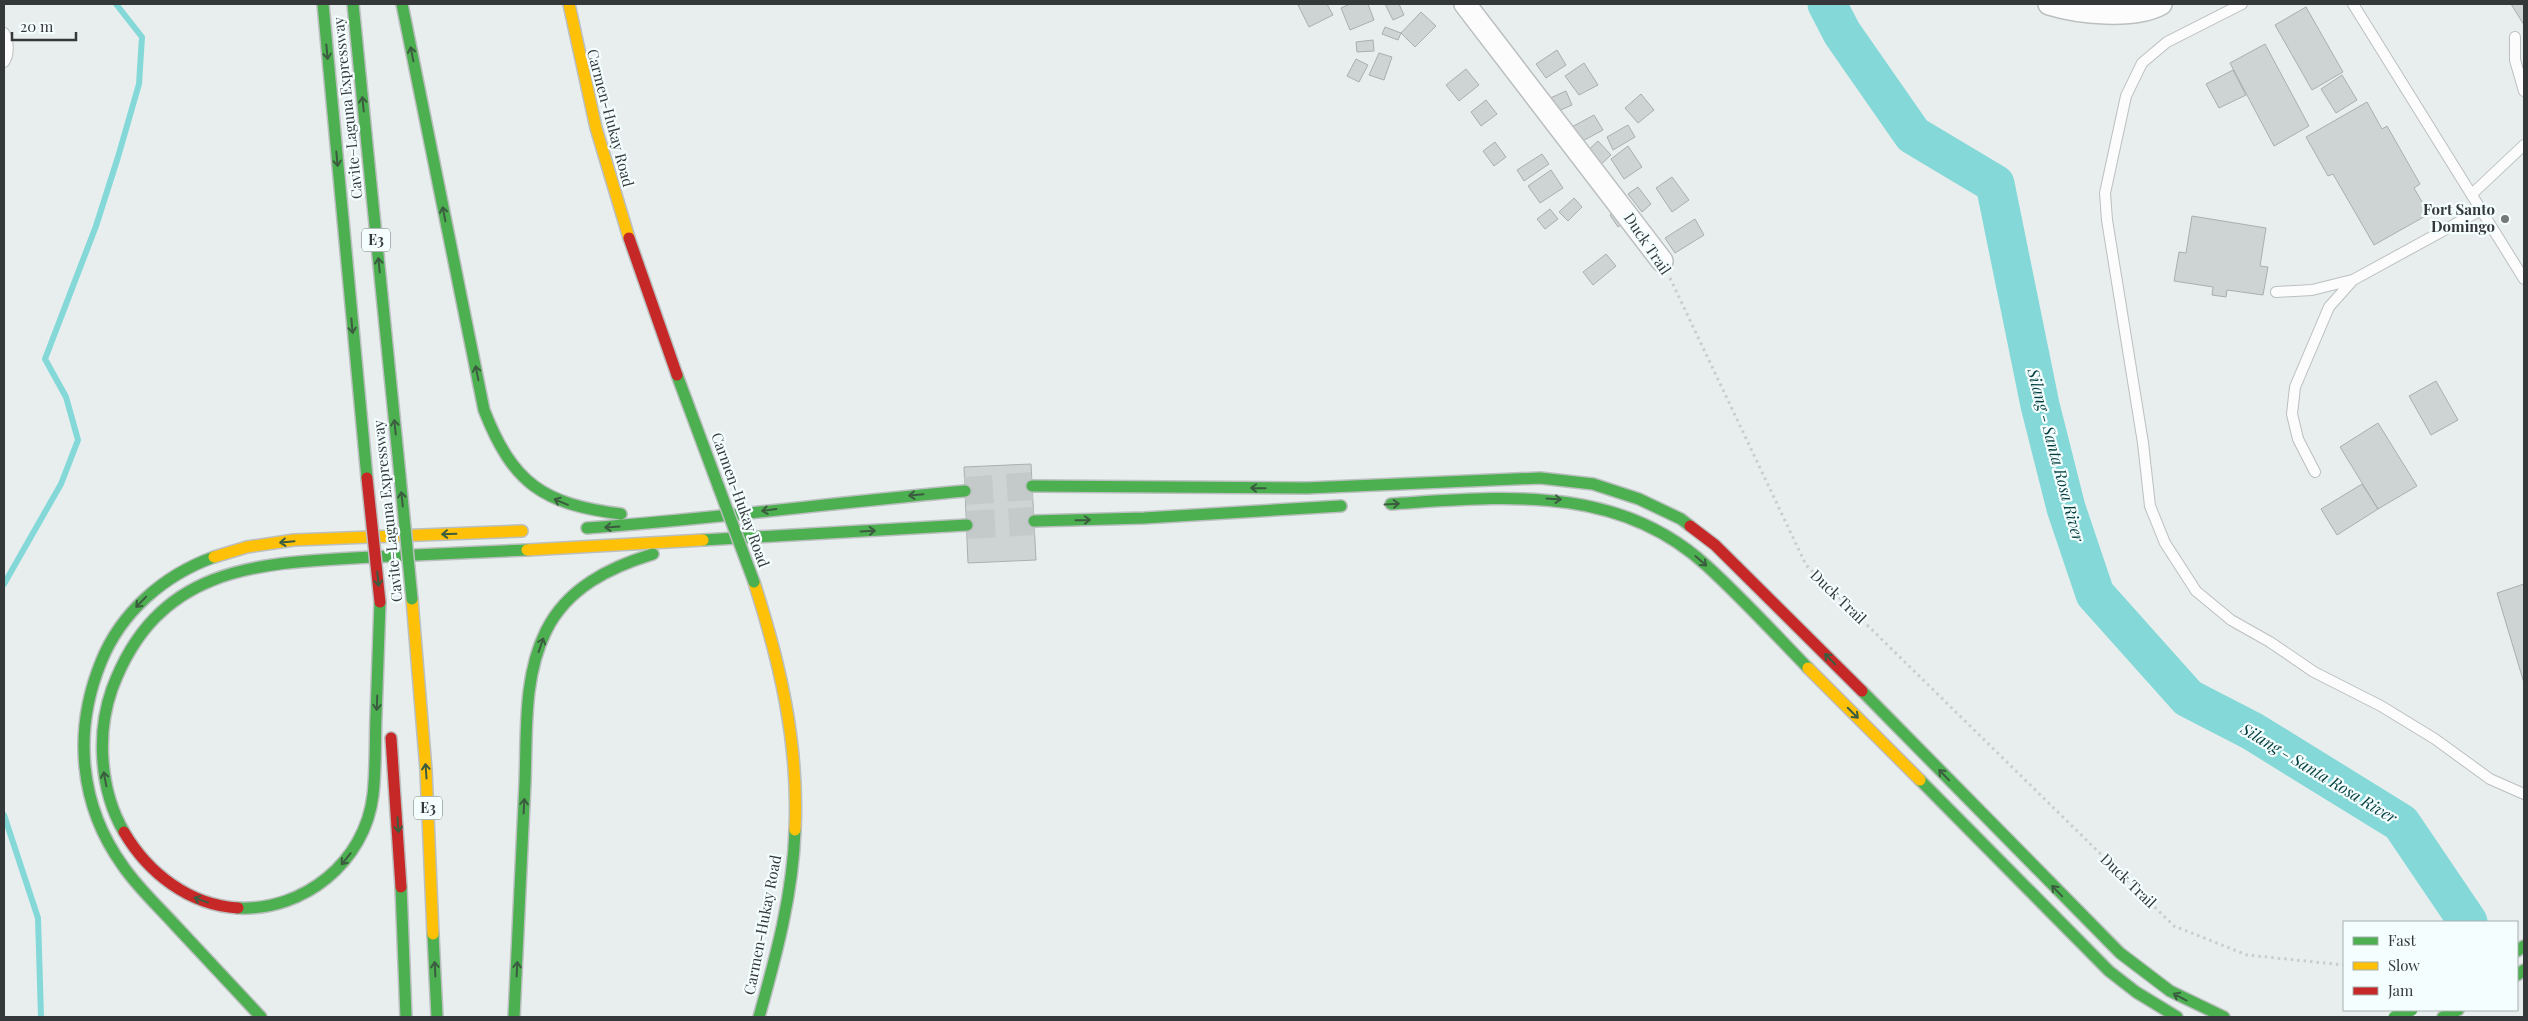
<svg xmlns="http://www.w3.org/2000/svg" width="2528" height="1021" viewBox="0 0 2528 1021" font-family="'Playfair Display',serif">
  <rect width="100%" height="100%" fill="#e8eeee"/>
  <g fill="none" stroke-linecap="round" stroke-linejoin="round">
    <path stroke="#84d8d8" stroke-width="6" d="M4 584 61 484 78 440 66 397 45 359 96 226 118 157 139 84 142 37 116 4
      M4 815 38 918 41 1017"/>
    <path stroke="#84d8d8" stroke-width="39" d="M1827 4 1842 33 1913 135 1995 184 2040 405 2066 508 2095 594 2188 698 2252 731 2401 823 2468 922"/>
  </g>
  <path fill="#ced3d3" stroke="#aaaeae" d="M1301 4H1327L1333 15 1309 27 1298 5Z
    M1350 4H1368L1374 20 1350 30 1341 8Z
    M1385 4H1399L1404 15 1393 20Z
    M2511 4H2524V25Z
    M2306 7 2343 72 2312 90 2275 25Z
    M1421 12 1436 26 1415 47 1401 33Z
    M1385 27 1401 33 1398 40 1382 34Z
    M1373 40 1374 51 1357 52 1356 42Z
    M2265 44 2309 126 2274 146 2230 63Z
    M1557 50 1566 65 1546 78 1536 64Z
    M1379 53 1392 57 1384 80 1369 75Z
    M1356 59 1368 65 1359 82 1347 76Z
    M1584 63 1598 85 1579 95 1565 76Z
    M1466 69 1479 85 1459 101 1446 85Z
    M2233 70 2246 95 2219 108 2206 84Z
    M2342 75 2357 100 2336 113 2321 89Z
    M1566 91 1572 105 1554 113 1548 99Z
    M1641 94 1654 110 1638 123 1625 108Z
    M1486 100 1497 114 1481 126 1471 112Z
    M2367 102 2382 129 2387 126 2420 184 2414 188 2429 214 2374 245 2333 174 2328 176 2306 137Z
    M1594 115 1603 130 1577 144 1568 129Z
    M1628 125 1635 137 1613 150 1607 137Z
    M1598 141 1611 155 1596 169 1584 154Z
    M1495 142 1506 157 1494 166 1483 151Z
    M1628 146 1642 167 1624 179 1611 159Z
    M1542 154 1549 164 1524 181 1517 170Z
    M1551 170 1563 188 1540 203 1528 186Z
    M1672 177 1689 200 1672 212 1656 188Z
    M1638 187 1651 204 1642 212 1628 194Z
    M1574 198 1582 207 1568 221 1559 212Z
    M1550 209 1558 219 1545 229 1537 219Z
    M1618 211 1625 222 1618 227 1610 215Z
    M2192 216 2266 228 2260 266 2268 267 2263 295 2227 290 2226 297 2212 295 2213 287 2174 281 2179 252 2186 253Z
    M1695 219 1704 235 1675 253 1665 238Z
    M1606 254 1616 266 1593 285 1583 272Z
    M2436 381 2458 420 2431 435 2409 396Z
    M2378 423 2417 486 2378 509 2340 447Z
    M1031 464 1036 560 968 563 964 467Z
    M2362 484 2378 509 2337 535 2321 509Z
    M2524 584V683L2497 593Z"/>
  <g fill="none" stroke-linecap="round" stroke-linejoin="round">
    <path stroke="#c4caca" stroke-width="28" stroke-dasharray="28 14" stroke-linecap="butt" d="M965 491 1032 486
      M967 525 1034 521"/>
    <g stroke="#bbbfbf" stroke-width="12">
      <path id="lane" d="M2242 4 2167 42 2142 63 2126 96 2105 193 2107 220 2143 443 2150 506 2165 543 2196 591 2231 620 2270 642 2314 672 2381 706 2435 739 2490 779 2524 794
        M2353 4 2524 279
        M4 33C9 40 9 55 4 62
        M2515 37V60L2524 91
        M2472 194 2524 145
        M2276 292 2312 290 2352 280
        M2315 472 2298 439 2292 414 2295 387 2329 307 2353 280 2481 210"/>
    </g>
    <g stroke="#bbbfbf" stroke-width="24">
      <path id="street" d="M1465 4 1662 261
        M2049 4C2078 13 2134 19 2161 4"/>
    </g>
    <g stroke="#bbbfbf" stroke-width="14">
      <path id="fast" d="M323 4 367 478
        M353 4 400 476
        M402 4 484 410C513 484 543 504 621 514
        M677 375 719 488
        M1032 486 1307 488 1540 478 1593 484 1639 499 1681 519 1690 526
        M1391 504C1503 497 1617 483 1707 566 1742 598 1775 634 1808 668
        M1034 521 1144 518 1341 506
        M587 528C713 519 839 502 965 491
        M703 540 967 525
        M214 557C164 575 121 612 101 662 73 731 79 805 123 866 138 888 158 906 176 926 204 956 233 987 261 1017
        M1862 691 2120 953 2170 991 2224 1017
        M1920 780 2109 971 2136 992 2177 1017
        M124 832C100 791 96 734 112 689 158 565 257 563 371 557 423 555 475 552 527 550
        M401 887 406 1017
        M238 908C304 911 365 862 373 795 376 769 375 742 376 716 377 678 379 640 380 602
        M433 934 437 1017
        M2517 951 2524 946
        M2517 975 2524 970
        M514 1017C518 939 521 861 525 783 527 733 523 677 546 631 567 588 610 567 653 554
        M759 1017C776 956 793 894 795 830
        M2443 1017 2458 1010"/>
    </g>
    <g stroke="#bbbfbf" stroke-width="14">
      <path id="slow" d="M569 4 596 128 629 238
        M527 550 703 540
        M214 557 247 547 294 540 522 531
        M754 582C780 663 799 744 795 830
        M412 599 426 770 433 934
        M1808 668 1920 780"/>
    </g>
    <g stroke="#bbbfbf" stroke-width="14">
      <path id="jam" d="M629 238 677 375
        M1690 526 1715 545 1862 691
        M391 738 401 887
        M124 832C148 873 189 905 238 908"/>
    </g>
    <path stroke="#cbcccc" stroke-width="3" stroke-dasharray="2.5 4" stroke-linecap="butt" d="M1670 278 1806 565 2174 926 2247 955 2344 965"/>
    <use href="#lane" stroke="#fcfcfc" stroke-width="10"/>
    <use href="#street" stroke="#fcfcfc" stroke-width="21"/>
    <use href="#fast" stroke="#4caf50" stroke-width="11"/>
    <use href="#slow" stroke="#ffc107" stroke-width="11"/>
    <use href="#jam" stroke="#c62828" stroke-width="11"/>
    <g stroke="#bbbfbf" stroke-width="14" stroke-linecap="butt">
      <path id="fast-bridge" d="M400 476 412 599
        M719 488 754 582
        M2394 1017 2412 1010"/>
    </g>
    <g stroke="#bbbfbf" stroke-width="14" stroke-linecap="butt">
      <path id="jam-bridge" d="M367 478 380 602"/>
    </g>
    <use href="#fast-bridge" stroke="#4caf50" stroke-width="11"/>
    <use href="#jam-bridge" stroke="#c62828" stroke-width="11"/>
  </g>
  <defs><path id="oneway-shaft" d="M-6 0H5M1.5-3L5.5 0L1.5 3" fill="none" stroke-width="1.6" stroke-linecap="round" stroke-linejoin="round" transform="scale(1.25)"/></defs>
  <g stroke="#3b5c3f">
    <use href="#oneway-shaft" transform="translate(327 52) rotate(85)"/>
    <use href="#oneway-shaft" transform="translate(412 54) rotate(-101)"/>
    <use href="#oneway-shaft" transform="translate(363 104) rotate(-96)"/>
    <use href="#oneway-shaft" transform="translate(337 159) rotate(85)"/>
    <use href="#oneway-shaft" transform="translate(444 214) rotate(-101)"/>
    <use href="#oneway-shaft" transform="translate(379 265) rotate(-96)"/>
    <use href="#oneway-shaft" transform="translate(352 326) rotate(85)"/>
    <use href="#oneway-shaft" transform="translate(477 373) rotate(-101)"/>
    <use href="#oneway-shaft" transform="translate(395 427) rotate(-96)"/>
    <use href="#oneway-shaft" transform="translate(1258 488) rotate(-179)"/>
    <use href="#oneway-shaft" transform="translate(916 495) rotate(175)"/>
    <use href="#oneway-shaft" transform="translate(402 499) rotate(-96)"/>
    <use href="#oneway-shaft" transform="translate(1554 499) rotate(4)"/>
    <use href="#oneway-shaft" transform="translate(561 502) rotate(-157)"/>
    <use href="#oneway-shaft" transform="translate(1392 504) rotate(-3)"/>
    <use href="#oneway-shaft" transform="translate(769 510) rotate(172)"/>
    <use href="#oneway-shaft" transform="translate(1083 520) rotate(-1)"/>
    <use href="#oneway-shaft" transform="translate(612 527) rotate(176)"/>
    <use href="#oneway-shaft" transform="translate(868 531) rotate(-3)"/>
    <use href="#oneway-shaft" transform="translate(449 534) rotate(178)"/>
    <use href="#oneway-shaft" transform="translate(287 542) rotate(175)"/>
    <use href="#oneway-shaft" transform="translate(1701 561) rotate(41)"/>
    <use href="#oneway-shaft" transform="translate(378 579) rotate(84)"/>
    <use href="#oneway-shaft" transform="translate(141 602) rotate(134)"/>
    <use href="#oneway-shaft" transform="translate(541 645) rotate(-71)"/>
    <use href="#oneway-shaft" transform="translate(1830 659) rotate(-134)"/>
    <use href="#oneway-shaft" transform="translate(377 703) rotate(92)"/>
    <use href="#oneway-shaft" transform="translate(1853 713) rotate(45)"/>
    <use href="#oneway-shaft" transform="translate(426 771) rotate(-94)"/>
    <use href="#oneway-shaft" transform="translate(1944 775) rotate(-134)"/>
    <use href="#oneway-shaft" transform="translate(105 779) rotate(-101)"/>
    <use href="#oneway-shaft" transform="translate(524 806) rotate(-87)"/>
    <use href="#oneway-shaft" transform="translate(398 825) rotate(86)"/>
    <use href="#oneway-shaft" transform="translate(346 859) rotate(129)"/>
    <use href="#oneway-shaft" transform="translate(2057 891) rotate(-134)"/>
    <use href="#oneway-shaft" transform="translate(201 900) rotate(-160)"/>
    <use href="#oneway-shaft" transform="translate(435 969) rotate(-93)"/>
    <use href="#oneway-shaft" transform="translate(517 969) rotate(-87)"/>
    <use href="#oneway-shaft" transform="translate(2180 997) rotate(-152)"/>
  </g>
  <circle fill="#737878" stroke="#f4fefe" stroke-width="2" cx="2505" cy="219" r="5"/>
  <g text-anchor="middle" stroke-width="4.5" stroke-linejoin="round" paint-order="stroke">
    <g fill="#f4fefe" stroke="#6e7373" stroke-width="1">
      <rect x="362" y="228.5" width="28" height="23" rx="4"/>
      <rect x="414" y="796.5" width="28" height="23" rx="4"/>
    </g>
    <g font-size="14" font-weight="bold" fill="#343838">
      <text x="376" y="245">E3</text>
      <text x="428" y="813">E3</text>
    </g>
    <g font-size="15" fill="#343838" stroke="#f4fefe">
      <text transform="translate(348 108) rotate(-96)" y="5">Cavite–Laguna Expressway</text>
      <text transform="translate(610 118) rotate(75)" y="5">Carmen-Hukay Road</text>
      <text transform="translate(1647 244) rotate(56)" y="5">Duck Trail</text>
      <text transform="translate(740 500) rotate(70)" y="5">Carmen-Hukay Road</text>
      <text transform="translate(388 511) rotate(-96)" y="5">Cavite–Laguna Expressway</text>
      <text transform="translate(1838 597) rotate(44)" y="5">Duck Trail</text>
      <text transform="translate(2128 881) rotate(44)" y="5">Duck Trail</text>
      <text transform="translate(763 925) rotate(-79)" y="5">Carmen-Hukay Road</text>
    </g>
    <g font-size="15" font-weight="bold" fill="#343838" stroke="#f4fefe" text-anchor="end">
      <text x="2495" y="215">Fort Santo<tspan x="2495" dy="17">Domingo</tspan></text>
    </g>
    <g font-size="16" font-style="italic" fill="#043d3e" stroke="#f4fefe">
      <text transform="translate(2056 455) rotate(75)" y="6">Silang - Santa Rosa River</text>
      <text transform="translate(2319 773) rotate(31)" y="6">Silang - Santa Rosa River</text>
    </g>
  </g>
  <rect width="2528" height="1021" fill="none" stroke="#343838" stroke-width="10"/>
  <rect x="2343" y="921" width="175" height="90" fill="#f4fefe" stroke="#a7afaf"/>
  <rect x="2353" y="937" width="25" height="8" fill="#4caf50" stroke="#a7afaf"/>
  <text x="2388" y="946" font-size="15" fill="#343838">Fast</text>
  <rect x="2353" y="962" width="25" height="8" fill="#ffc107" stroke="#a7afaf"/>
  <text x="2388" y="971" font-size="15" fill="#343838">Slow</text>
  <rect x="2353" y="987" width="25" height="8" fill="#c62828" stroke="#a7afaf"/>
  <text x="2388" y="996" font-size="15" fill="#343838">Jam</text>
  <path d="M12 32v8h64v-8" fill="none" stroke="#343838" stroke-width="2.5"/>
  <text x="20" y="32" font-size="15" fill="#343838" stroke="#f4fefe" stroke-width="4" paint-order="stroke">20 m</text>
</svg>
